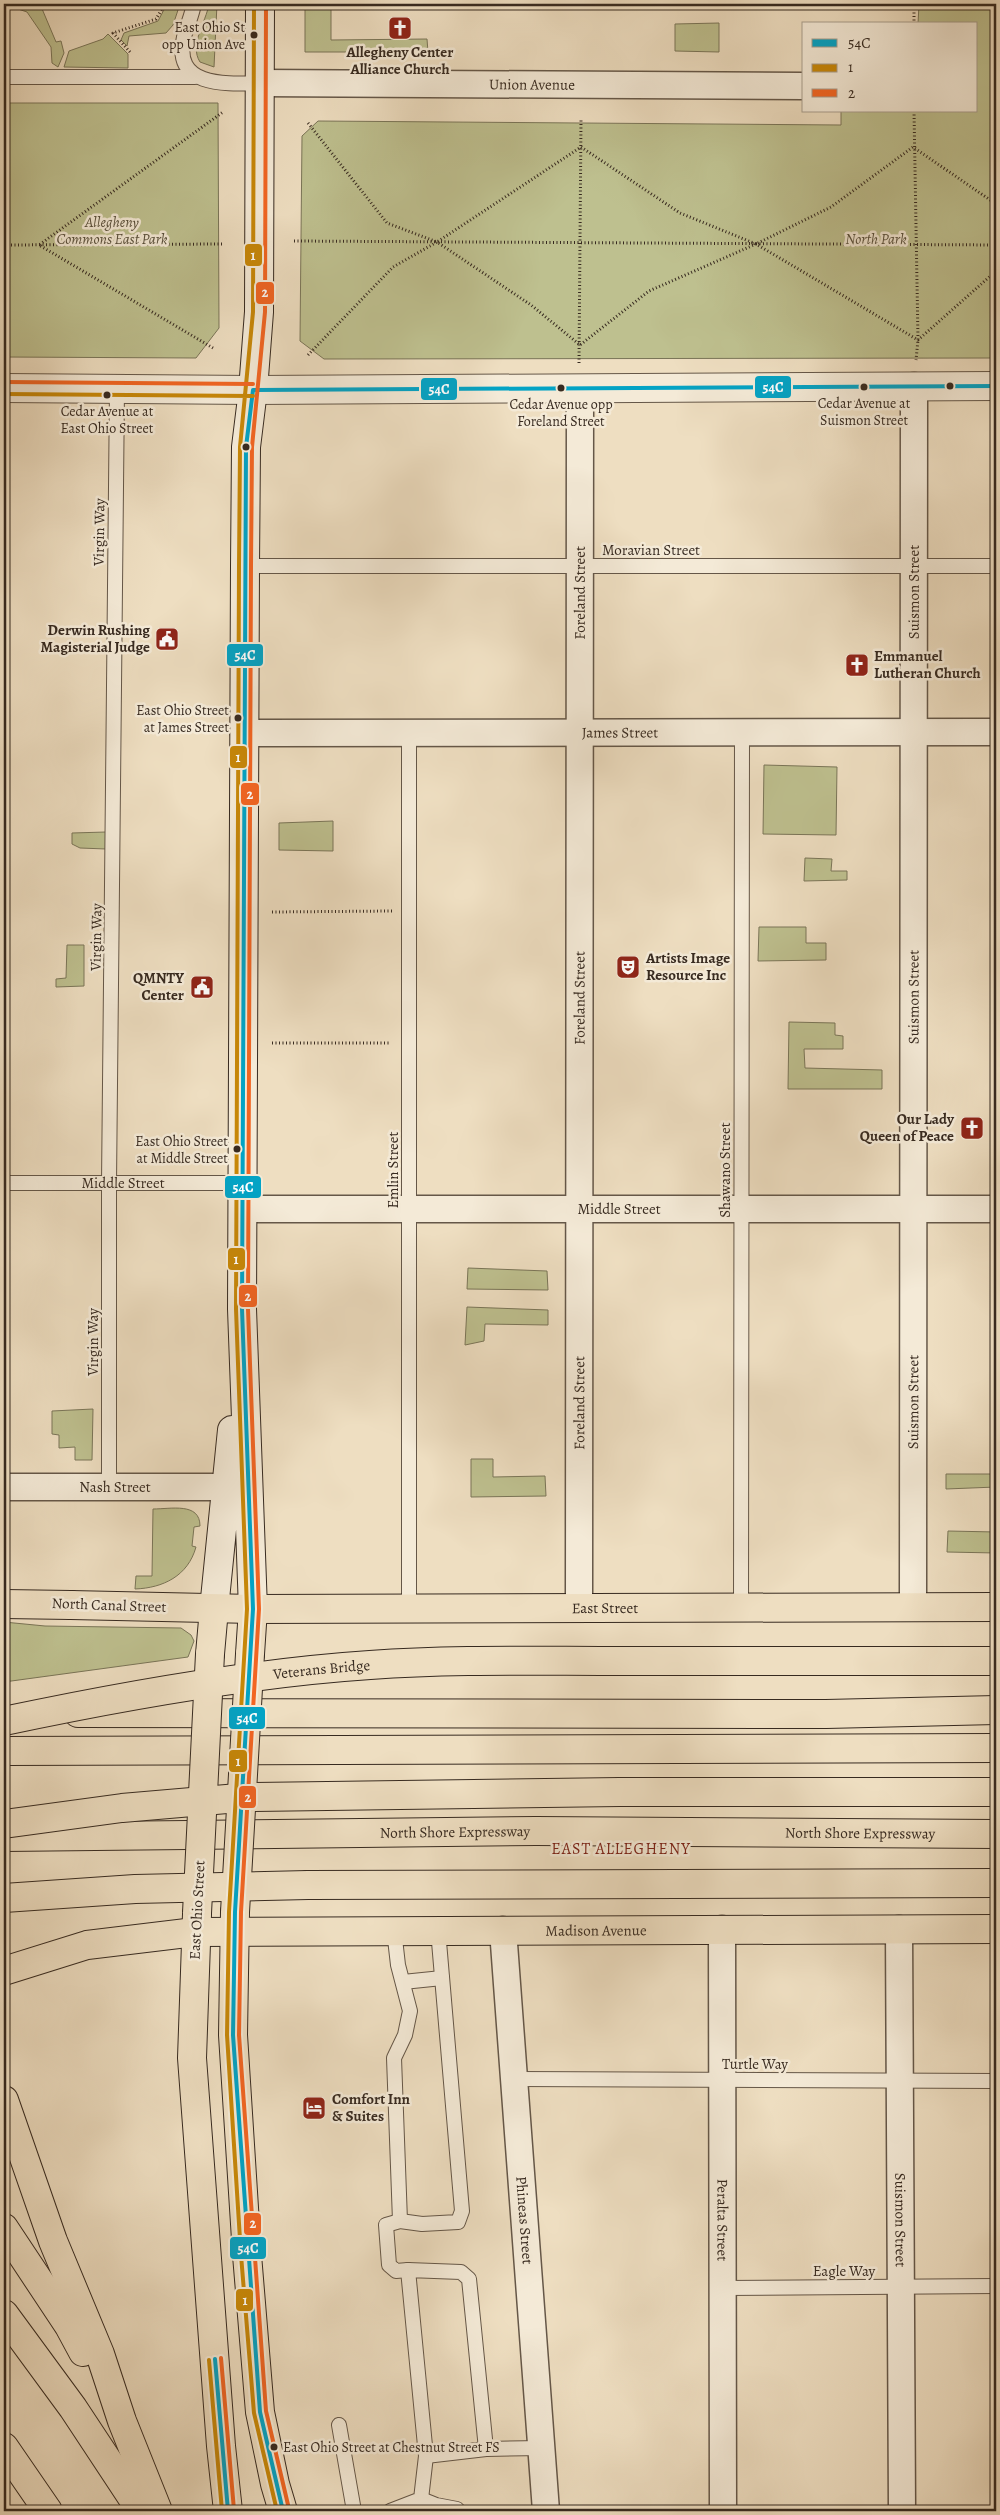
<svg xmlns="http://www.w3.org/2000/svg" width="1000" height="2515" viewBox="0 0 1000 2515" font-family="Alegreya,serif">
  <rect width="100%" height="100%" fill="#eedec1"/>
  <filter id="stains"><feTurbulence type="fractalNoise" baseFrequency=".004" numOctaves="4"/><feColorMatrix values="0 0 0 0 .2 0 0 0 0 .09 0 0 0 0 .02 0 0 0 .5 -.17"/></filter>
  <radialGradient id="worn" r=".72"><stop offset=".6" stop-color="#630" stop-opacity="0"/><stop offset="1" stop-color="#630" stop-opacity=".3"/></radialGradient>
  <path fill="#bec08f" stroke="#7a7558" d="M14 4H40L56 42 61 41 64 53 58 67 52 63 51 47 27 12 18 9Z
    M167 4H180L173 25 166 33 129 36 127 46 121 40 124 33 158 21Z
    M209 4H217L214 67 200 62C189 45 206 22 209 4Z
    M305 4H331V40L427 39 428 52H305Z
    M919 4H996V358L324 359 300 341 302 136 318 121 841 125V111H976V24H918Z
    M719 23V52L675 51V24Z
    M108 34 128 54V68L64 67 69 51 103 39Z
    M4 103H218L219 328 196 358 4 357Z
    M764 765 837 767 836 835 763 834Z
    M333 821V851L279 850V823Z
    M106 832V849L80 848 72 844V833Z
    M805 858 832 859 831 871H847V880L804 881Z
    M759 927H806V943H826V960L758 961Z
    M67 945H84V986L56 987V979L66 978Z
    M789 1022 835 1023V1035L843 1036V1049H804L805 1068 882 1070V1089H788Z
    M468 1268 547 1271 548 1290 467 1289Z
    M467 1307 548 1310V1325L485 1324 484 1341 465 1345Z
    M93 1409 92 1460H75V1447L59 1448V1435L52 1434V1411Z
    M471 1459H493V1477L545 1476 546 1496 471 1497Z
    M946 1474H996V1487L946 1489Z
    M153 1509C171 1509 200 1502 200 1526L194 1527 192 1546 196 1547C188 1576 163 1588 135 1589L136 1576H152Z
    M948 1531 996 1532V1553L947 1552Z
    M4 1622 45 1626 181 1628 191 1635 194 1641 188 1657 4 1682Z"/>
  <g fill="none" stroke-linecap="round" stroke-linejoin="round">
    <g stroke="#655748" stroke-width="16">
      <g id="service">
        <path d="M194 4C192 15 187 26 184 37 172 88 227 84 260 83"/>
        <path d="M4 77H195"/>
        <path d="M245 566H996"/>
        <path id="s1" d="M4 1183H243"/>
        <path d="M109 1487V1183L117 388"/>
        <path d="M409 1608V733"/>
        <path d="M741 1608 742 732"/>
        <path d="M394 1930 398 1965 410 2011 405 2035 394 2058 400 2221"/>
        <path d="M403 1982 442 1978"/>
        <path d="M515 2079 996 2081"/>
        <path d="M408 2270 396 2271 389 2265 386 2225 400 2221 422 2224 458 2222 462 2211 438 1930"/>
        <path d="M723 2288 996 2286"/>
        <path d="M339 2425 354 2511"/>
        <path d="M426 2456 486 2449 542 2448"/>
        <path d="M421 2499 436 2505 457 2509"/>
        <path d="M390 2511 421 2499 426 2456 408 2270 461 2272 469 2279 486 2449"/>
      </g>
    </g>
    <g stroke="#655748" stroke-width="29">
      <g id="minor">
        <path id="s2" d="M260 83 804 86"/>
        <path id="s3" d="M244 733 996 732"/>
        <path id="s4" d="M243 1209H996"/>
        <path id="s5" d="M4 1487H227"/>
        <path id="s6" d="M913 1607 914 386"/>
        <path id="s7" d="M579 1608 580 389"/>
        <path id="s8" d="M722 1929 723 2511"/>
        <path id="s9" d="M899 1929 902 2511"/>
        <path id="s10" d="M503 1930 546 2511"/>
      </g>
    </g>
    <g stroke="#655748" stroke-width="30">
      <path id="tertiary" d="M4 388 253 390 996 386"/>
    </g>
    <g stroke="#372a20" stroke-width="30">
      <path id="secondary" d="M214 1609 232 1430
        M253 1609 242 1309 245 566 246 447 253 390 259 312 260 4"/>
    </g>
    <g stroke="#372a20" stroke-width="30">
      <g id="primary">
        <path id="s11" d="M71 1605 253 1609 996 1607"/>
        <path d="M210 1654 214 1609"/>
        <path d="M250 1654 253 1609"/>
        <path d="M235 1912 233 2035 247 2255 260 2412 275 2484 283 2511"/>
        <path d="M197 1914 192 2058 221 2446 228 2511"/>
        <path id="s12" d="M195 1932 996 1929"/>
      </g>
    </g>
    <g stroke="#372a20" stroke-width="30">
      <g id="motorway">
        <path d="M4 1604 71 1605"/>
        <path d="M615 1661H996"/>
        <path d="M78 1713 826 1714 996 1710"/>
        <path d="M4 1751 996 1748"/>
        <path d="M620 1792H996"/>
        <path id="s13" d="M4 1837 536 1831 996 1834"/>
        <path d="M308 1885 996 1883"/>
        <path d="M4 1971 87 1945 195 1932"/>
        <path d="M4 2100 53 2241 100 2354 122 2421 158 2511"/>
        <path d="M4 2228 69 2326 83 2352"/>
        <path d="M4 2314 73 2408 141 2511"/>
        <path d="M4 2447 48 2511"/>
      </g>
    </g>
    <path stroke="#372a20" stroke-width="3" stroke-dasharray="1 2.5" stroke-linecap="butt" d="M914 24V4
      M130 52 113 33 156 19 165 4
      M914 111 918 340 916 360
      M308 123 387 223 437 242 581 147 680 213 756 244 831 207 913 147 996 204
      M294 241 996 245
      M4 245 224 244
      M213 348 39 245 223 112
      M308 355 393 267 437 242 531 305 580 345 649 291 756 244 918 340 996 271
      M579 363 581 119
      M272 912 392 911
      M272 1043H390"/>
    <use href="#service" stroke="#f4ead7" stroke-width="14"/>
    <use href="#minor" stroke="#f4ead7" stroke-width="26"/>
    <use href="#tertiary" stroke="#f4ead7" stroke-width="28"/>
    <use href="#secondary" stroke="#f4ead7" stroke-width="28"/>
    <use href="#primary" stroke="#eedec1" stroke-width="28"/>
    <use href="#motorway" stroke="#eedec1" stroke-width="28"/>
    <g stroke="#372a20" stroke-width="30" stroke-linecap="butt">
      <path id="primary-bridge" d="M235 1912 250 1654
        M197 1913 210 1654"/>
    </g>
    <g stroke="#372a20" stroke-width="30" stroke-linecap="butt">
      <g id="motorway-bridge">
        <path id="s14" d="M4 1721C122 1696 249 1673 370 1665 451 1659 534 1661 615 1661"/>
        <path d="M4 1824 122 1808 250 1797 620 1792"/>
        <path d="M4 1898 135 1889 308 1885"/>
      </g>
    </g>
    <use href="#primary-bridge" stroke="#eedec1" stroke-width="28"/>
    <use href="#motorway-bridge" stroke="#eedec1" stroke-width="28"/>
    <g stroke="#f4ead7" stroke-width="8">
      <path id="bus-1" d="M253 390 246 447 242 1309 253 1609 235 1912 233 2035 260 2412 283 2511
        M253 390 996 386
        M215 2359 228 2511"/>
    </g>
    <g stroke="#f4ead7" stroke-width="8">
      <path id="bus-2" d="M254 4 253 312 240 447 239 566 236 1309 247 1609 229 1912 227 2035 241 2255 254 2413 277 2511
        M4 394 253 396
        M209 2360 222 2511"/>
    </g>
    <g stroke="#f4ead7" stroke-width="8">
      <path id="bus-3" d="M266 4 265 312 252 447 251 566 248 1309 259 1609 241 1912 239 2035 266 2411 289 2509
        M4 382 253 384
        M221 2358 234 2510"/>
    </g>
    <use href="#bus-1" stroke="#03a3c5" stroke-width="4"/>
    <use href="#bus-2" stroke="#c78708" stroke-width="4"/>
    <use href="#bus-3" stroke="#f26522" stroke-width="4"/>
  </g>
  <defs>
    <g id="church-square" transform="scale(1.25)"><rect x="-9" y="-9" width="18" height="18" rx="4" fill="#8f2418" stroke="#f4ead7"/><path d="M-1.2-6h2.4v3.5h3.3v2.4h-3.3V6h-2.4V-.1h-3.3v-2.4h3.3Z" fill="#fff"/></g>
    <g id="civic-square" transform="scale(1.25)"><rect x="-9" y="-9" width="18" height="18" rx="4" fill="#8f2418" stroke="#f4ead7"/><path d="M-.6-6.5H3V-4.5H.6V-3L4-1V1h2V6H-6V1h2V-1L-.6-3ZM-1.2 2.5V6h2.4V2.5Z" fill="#fff"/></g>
    <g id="theatre-square" transform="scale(1.25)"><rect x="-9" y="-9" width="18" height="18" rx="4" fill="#8f2418" stroke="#f4ead7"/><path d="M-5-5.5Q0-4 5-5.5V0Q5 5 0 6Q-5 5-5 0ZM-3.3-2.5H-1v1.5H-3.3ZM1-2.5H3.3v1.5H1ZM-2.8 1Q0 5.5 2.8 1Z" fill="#fff"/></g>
    <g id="hotel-square" transform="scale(1.25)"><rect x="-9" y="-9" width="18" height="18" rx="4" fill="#8f2418" stroke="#f4ead7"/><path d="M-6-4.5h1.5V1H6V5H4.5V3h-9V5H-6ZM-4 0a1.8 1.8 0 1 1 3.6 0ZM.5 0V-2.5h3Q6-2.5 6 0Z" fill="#fff"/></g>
  </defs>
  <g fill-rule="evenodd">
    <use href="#church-square" x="400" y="28"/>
    <use href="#civic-square" x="167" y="639"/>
    <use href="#church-square" x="857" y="665"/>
    <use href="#theatre-square" x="628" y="967"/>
    <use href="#civic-square" x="202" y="987"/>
    <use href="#church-square" x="972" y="1128"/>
    <use href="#hotel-square" x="314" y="2108"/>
  </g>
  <g fill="#372a20" stroke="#f4ead7" stroke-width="2">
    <circle cx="254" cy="35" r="4.5"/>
    <circle cx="950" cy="386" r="4.5"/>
    <circle cx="864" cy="387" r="4.5"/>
    <circle cx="561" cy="388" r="4.5"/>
    <circle cx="107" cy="395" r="4.5"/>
    <circle cx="246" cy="447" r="4.5"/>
    <circle cx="238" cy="718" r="4.5"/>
    <circle cx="237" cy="1149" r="4.5"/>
    <circle cx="274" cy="2447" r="4.5"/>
  </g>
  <g text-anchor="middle" stroke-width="5" stroke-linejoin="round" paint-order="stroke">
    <g font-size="14" fill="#372a20" stroke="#f4ead7" text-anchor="end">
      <text x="245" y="32">East Ohio St<tspan x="245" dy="17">opp Union Ave</tspan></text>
      <text x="864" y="408" text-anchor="middle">Cedar Avenue at<tspan x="864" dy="17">Suismon Street</tspan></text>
      <text x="561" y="409" text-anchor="middle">Cedar Avenue opp<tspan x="561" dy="17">Foreland Street</tspan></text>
      <text x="107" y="416" text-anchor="middle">Cedar Avenue at<tspan x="107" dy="17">East Ohio Street</tspan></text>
      <text x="229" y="715">East Ohio Street<tspan x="229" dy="17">at James Street</tspan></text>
      <text x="228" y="1146">East Ohio Street<tspan x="228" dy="17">at Middle Street</tspan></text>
      <text x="283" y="2452" text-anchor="start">East Ohio Street at Chestnut Street FS</text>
    </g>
    <g font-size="15" font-weight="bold" fill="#372a20" stroke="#f4ead7" text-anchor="end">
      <text x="400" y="57" text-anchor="middle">Allegheny Center<tspan x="400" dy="17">Alliance Church</tspan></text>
      <text x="150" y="635">Derwin Rushing<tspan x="150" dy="17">Magisterial Judge</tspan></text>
      <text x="874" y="661" text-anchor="start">Emmanuel<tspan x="874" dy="17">Lutheran Church</tspan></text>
      <text x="646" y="963" text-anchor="start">Artists Image<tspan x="646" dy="17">Resource Inc</tspan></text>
      <text x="184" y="983">QMNTY<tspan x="184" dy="17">Center</tspan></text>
      <text x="954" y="1124">Our Lady<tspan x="954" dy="17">Queen of Peace</tspan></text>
      <text x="332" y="2104" text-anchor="start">Comfort Inn<tspan x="332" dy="17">&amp; Suites</tspan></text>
    </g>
    <g font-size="15" fill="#372a20" stroke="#f4ead7">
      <text dy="5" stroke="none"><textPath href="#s2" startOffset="272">Union Avenue</textPath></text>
      <text transform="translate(99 532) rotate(-89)" y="5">Virgin Way</text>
      <text x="651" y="555">Moravian Street</text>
      <text dy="5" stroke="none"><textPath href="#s6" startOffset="1015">Suismon Street</textPath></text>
      <text dy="5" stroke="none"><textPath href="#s7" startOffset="1015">Foreland Street</textPath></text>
      <text dy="5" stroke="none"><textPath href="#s3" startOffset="376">James Street</textPath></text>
      <text transform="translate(96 937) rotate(-89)" y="5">Virgin Way</text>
      <text dy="5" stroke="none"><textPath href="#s6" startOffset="610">Suismon Street</textPath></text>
      <text dy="5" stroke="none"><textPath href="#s7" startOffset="610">Foreland Street</textPath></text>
      <text transform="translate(393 1170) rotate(-90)" y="5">Emlin Street</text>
      <text transform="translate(725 1170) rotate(-90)" y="5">Shawano Street</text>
      <text dy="5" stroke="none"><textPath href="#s1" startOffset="119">Middle Street</textPath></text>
      <text dy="5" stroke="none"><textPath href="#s4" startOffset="376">Middle Street</textPath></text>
      <text transform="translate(93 1342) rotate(-90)" y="5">Virgin Way</text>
      <text dy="5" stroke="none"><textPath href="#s6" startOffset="205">Suismon Street</textPath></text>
      <text dy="5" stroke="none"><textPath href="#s7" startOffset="205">Foreland Street</textPath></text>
      <text dy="5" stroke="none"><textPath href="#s5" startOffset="111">Nash Street</textPath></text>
      <text transform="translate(109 1605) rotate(2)" y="5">North Canal Street</text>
      <text dy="5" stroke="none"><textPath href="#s11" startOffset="534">East Street</textPath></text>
      <text dy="5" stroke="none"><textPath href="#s14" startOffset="322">Veterans Bridge</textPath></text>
      <text dy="5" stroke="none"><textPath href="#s13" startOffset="451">North Shore Expressway</textPath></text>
      <text dy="5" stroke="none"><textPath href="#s13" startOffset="856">North Shore Expressway</textPath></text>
      <text transform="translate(197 1910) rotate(-87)" y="5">East Ohio Street</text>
      <text dy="5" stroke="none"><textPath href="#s12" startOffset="401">Madison Avenue</textPath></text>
      <text x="755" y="2069">Turtle Way</text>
      <text dy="5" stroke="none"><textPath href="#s10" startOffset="291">Phineas Street</textPath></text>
      <text dy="5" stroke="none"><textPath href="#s8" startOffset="291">Peralta Street</textPath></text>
      <text dy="5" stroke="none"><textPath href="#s9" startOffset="291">Suismon Street</textPath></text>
      <text x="844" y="2276">Eagle Way</text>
    </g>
    <g font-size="15" font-style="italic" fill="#59503c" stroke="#f4ead7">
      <text x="112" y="227">Allegheny<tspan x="112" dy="17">Commons East Park</tspan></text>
      <text x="876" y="244">North Park</text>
    </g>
    <g font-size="16" letter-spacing="1" fill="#7a1f14" stroke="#f4ead7">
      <text x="621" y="1854">EAST ALLEGHENY</text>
    </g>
  </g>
  <g stroke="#f4ead7" stroke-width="2">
    <rect x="244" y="243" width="19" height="24" rx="5" fill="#c78708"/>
    <rect x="255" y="281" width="20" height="24" rx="5" fill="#f26522"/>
    <rect x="754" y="375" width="38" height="24" rx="5" fill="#03a3c5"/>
    <rect x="420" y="377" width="38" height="24" rx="5" fill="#03a3c5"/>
    <rect x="226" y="643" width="38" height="24" rx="5" fill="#03a3c5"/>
    <rect x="229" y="745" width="19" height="24" rx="5" fill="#c78708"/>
    <rect x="240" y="782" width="20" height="24" rx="5" fill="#f26522"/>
    <rect x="224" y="1175" width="38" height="24" rx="5" fill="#03a3c5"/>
    <rect x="227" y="1247" width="19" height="24" rx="5" fill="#c78708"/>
    <rect x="238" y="1284" width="20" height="24" rx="5" fill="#f26522"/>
    <rect x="228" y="1706" width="38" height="24" rx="5" fill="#03a3c5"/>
    <rect x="228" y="1749" width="20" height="24" rx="5" fill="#c78708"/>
    <rect x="238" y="1785" width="19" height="24" rx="5" fill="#f26522"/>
    <rect x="243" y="2212" width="19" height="24" rx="5" fill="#f26522"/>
    <rect x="229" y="2236" width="38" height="24" rx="5" fill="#03a3c5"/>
    <rect x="235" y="2288" width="19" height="24" rx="5" fill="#c78708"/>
  </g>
  <g font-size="14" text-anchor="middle" font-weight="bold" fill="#fff">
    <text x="253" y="260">1</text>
    <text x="265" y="297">2</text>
    <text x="773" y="392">54C</text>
    <text x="439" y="394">54C</text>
    <text x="245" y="660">54C</text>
    <text x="238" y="762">1</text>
    <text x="250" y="799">2</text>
    <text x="243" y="1192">54C</text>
    <text x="236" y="1264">1</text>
    <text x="248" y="1301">2</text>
    <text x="247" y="1723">54C</text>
    <text x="238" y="1766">1</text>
    <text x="248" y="1802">2</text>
    <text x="253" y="2228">2</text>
    <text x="248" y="2253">54C</text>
    <text x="245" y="2305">1</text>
  </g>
  <rect width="1000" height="2515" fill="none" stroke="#eedec1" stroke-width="20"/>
  <rect x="5" y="5" width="990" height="2505" fill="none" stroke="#372a20" stroke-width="2.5"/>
  <rect x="10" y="10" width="980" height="2495" fill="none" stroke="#372a20"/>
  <rect x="802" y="22" width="175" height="90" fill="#f4ead7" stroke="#a89d8e"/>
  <rect x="812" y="39" width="25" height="8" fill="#03a3c5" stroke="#a89d8e"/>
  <text x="848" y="48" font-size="15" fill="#372a20">54C</text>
  <rect x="812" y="64" width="25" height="8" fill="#c78708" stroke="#a89d8e"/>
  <text x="848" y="72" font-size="15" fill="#372a20">1</text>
  <rect x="812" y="89" width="25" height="8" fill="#f26522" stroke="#a89d8e"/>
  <text x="848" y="98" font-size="15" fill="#372a20">2</text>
  <rect width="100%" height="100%" filter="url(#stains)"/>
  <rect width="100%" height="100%" fill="url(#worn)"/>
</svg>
